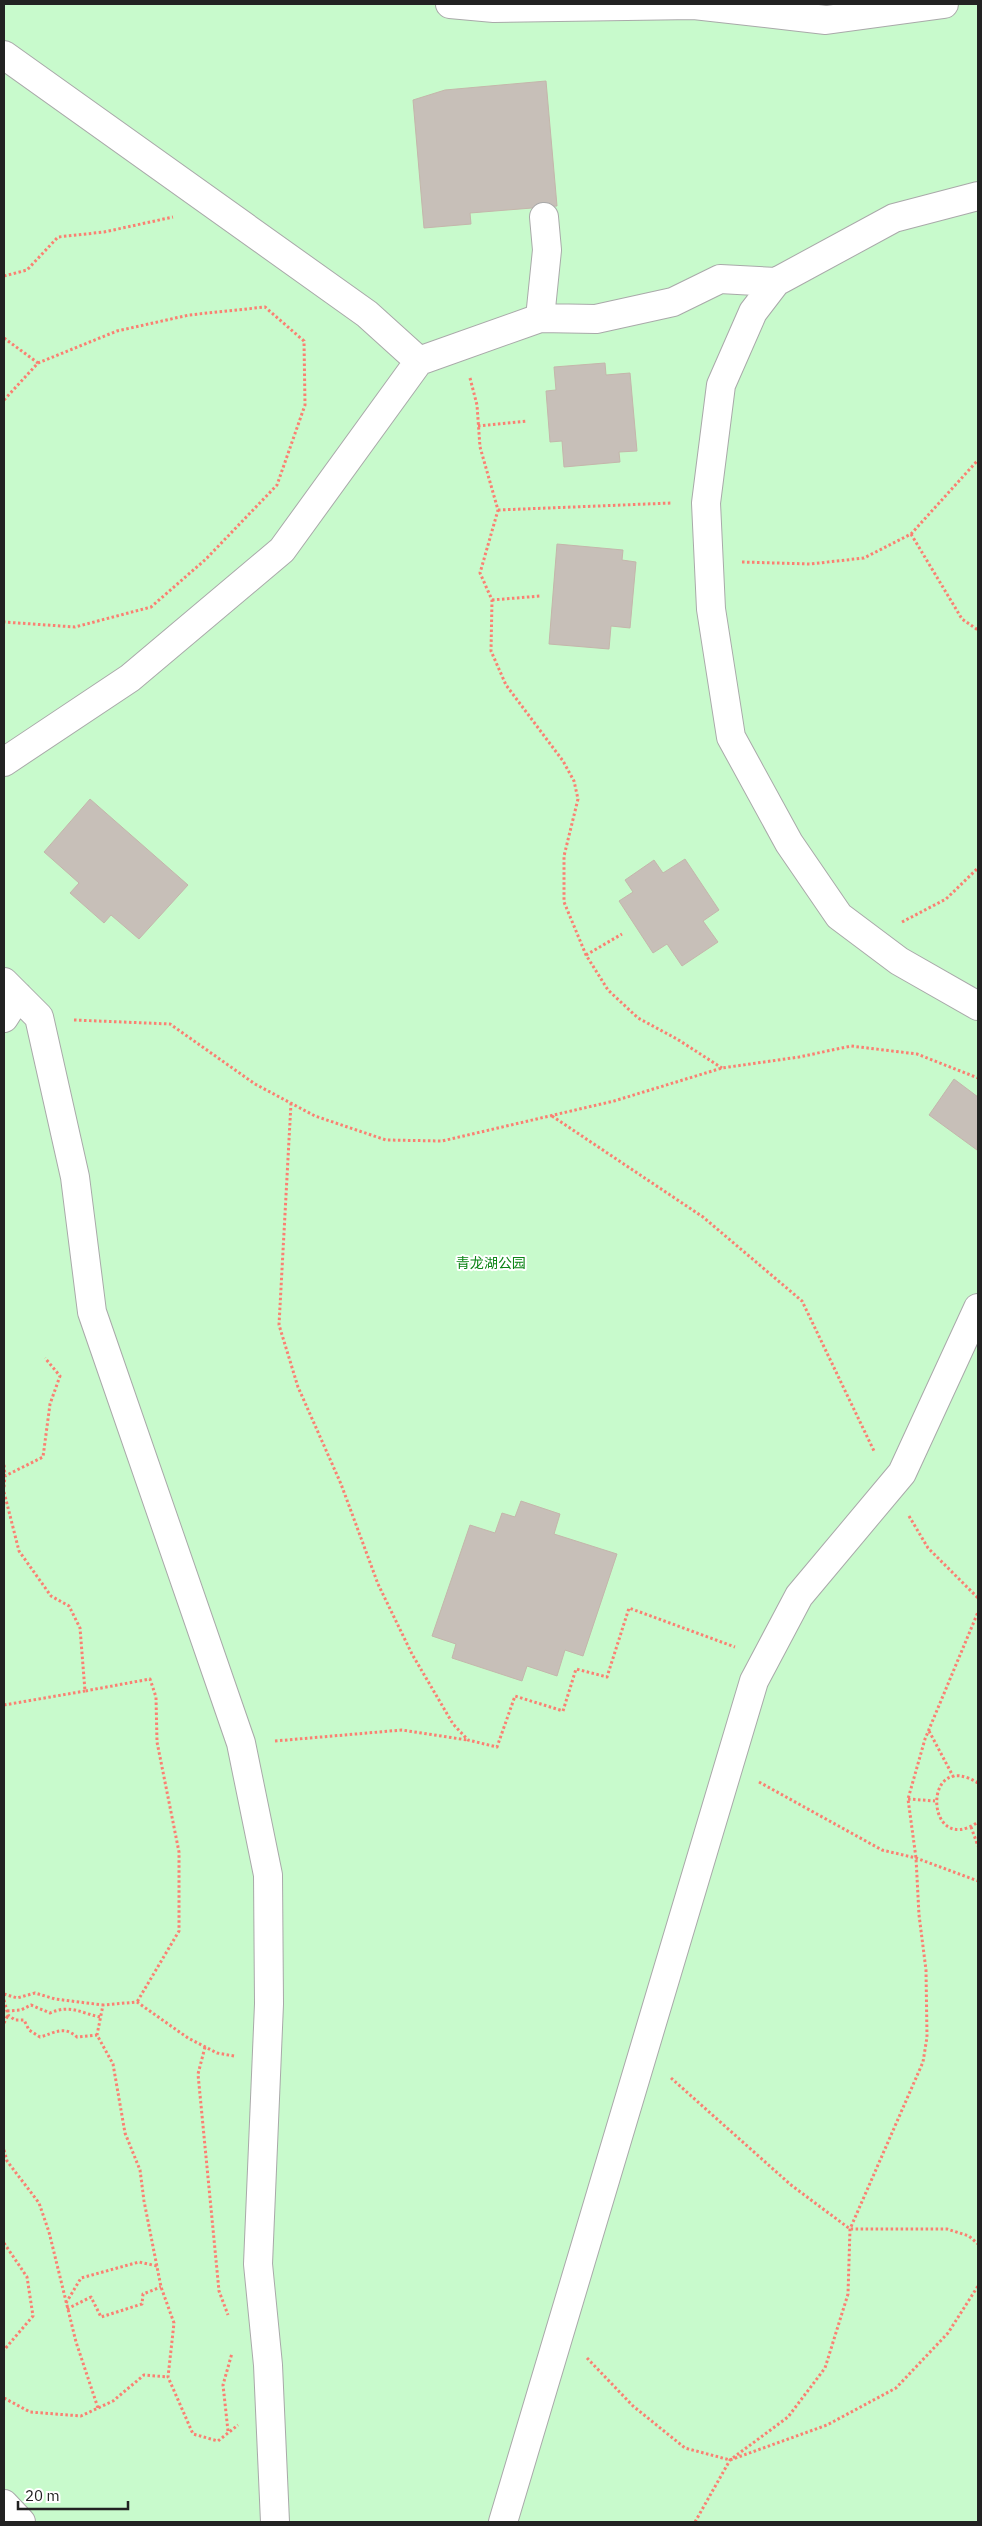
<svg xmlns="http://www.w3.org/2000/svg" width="982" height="2526" viewBox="0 0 982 2526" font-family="'IBM Plex Sans','Noto Sans SC',sans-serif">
  <rect width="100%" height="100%" fill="#f2efe9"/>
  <path fill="#c8facc" d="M4 4H978V2522H4Z"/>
  <path fill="#c7bfb8" stroke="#c4b6ab" d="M546 81 557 206 470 213 471 224 424 228 413 100 445 90Z
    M605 363 606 375 630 373 637 451 619 452 620 462 564 467 562 441 550 442 546 391 556 390 554 367Z
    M557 544 623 550 622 560 636 562 630 628 611 626 609 649 549 644Z
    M90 799 188 885 139 939 111 915 104 923 70 893 79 883 44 852Z
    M685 859 719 910 703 921 718 942 682 966 667 944 653 953 619 901 633 892 625 880 654 860 663 873Z
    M954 1079 978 1097 977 1150 929 1115Z
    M521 1501 560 1514 554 1534 617 1554 583 1656 565 1650 557 1676 527 1666 522 1681 452 1658 456 1644 432 1636 470 1525 495 1533 502 1513 515 1517Z"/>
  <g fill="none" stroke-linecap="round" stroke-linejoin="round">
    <g stroke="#a9a9a9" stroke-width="30">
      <path id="minor" d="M450 4 494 8 694 5 826 20 944 4
        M4 55 367 314 419 361 282 550 130 678 4 762
        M776 282 753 312 721 385 706 503 711 609 731 737 789 843 839 916 899 961 978 1006
        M540 318 547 250 544 217
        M419 361 540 318 596 319 673 302 720 279 776 282 894 218 978 196
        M4 982 39 1017 75 1177 92 1312 241 1743 268 1875 269 2004 258 2264 268 2365 275 2522
        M4 1018 18 996
        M4 2504 21 2522
        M503 2522 754 1681 799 1596 902 1473 978 1308"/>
    </g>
    <path stroke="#fa8072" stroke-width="3" stroke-dasharray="2.5 2.5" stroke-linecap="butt" d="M4 276 27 270 58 237 104 232 173 217
      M4 338 38 363
      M470 378 477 405 480 447 498 510 480 573 492 600 491 651 506 685 563 761 574 781 578 799 564 856V902L586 955 608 990 638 1018 677 1039 722 1068
      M4 400 38 363 117 331 189 315 265 307 304 341 305 405 277 485 206 559 151 607 75 627 4 622
      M478 426 527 421
      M498 510 672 503
      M911 534 962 619 978 630
      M742 562 810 564 864 558 911 534 978 460
      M492 600 540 596
      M902 922 946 899 978 868
      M586 955 622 934
      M74 1020 170 1024 255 1084 315 1116 386 1140 442 1141 614 1101 722 1068 799 1057 851 1046 917 1054 978 1078
      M291 1103 279 1325 298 1387 341 1484 378 1584 412 1654 453 1724 468 1740 497 1747 515 1696 563 1711 576 1669 607 1677 629 1608 735 1647
      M552 1116 703 1217 802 1301 874 1451
      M4 1465 5 1476
      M4 1487 5 1476 43 1457 50 1404 60 1376 45 1358
      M4 1492 19 1551 51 1596 69 1606 80 1628 85 1691 150 1679 156 1697 157 1742 179 1852V1931L137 2002
      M909 1516 928 1548 978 1598
      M4 1705 85 1691
      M929 1731 954 1778
      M275 1741 402 1730 467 1740
      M759 1782 882 1850 916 1858 978 1881
      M978 1783C921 1747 925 1859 978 1822
      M908 1799 935 1801
      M971 1827 978 1846
      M4 1994 17 1998 35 1993 55 1999 103 2005
      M4 2000 8 2015 15 2020H24L29 2030 40 2037C55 2033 63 2025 77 2037L97 2035
      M7 2011 21 2010 31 2005 50 2013C71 2004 80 2013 100 2017
      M4 2023 8 2015
      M205 2047 198 2074 219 2291 228 2315
      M234 2056 217 2053 188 2038 137 2002 103 2005 97 2035 113 2064 125 2133 140 2170 144 2201 161 2287 174 2323 168 2377 193 2434 218 2441 238 2425
      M671 2078 791 2185 850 2229H947L969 2236 978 2244
      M4 2150 7 2161 39 2203 49 2232 76 2342 98 2408
      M4 2243 27 2277 33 2316 4 2350
      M66 2303 81 2278 139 2262 157 2266
      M67 2309 91 2297 101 2317 142 2304 143 2294 161 2287
      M587 2358 633 2406 685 2448 730 2460 827 2425 896 2388 948 2333 978 2286
      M4 2398 30 2412 81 2416 113 2401 144 2375 168 2377
      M228 2431 223 2385 232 2353
      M695 2522 730 2460 788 2417 825 2368 848 2294 850 2229 923 2062 927 2037 926 1970 919 1915 916 1858 908 1799 925 1739 978 1612"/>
    <use href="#minor" stroke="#fff" stroke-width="28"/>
  </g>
  <g text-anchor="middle" stroke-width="4" stroke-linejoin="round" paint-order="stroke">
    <g font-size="14" fill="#0c8416" stroke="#fff">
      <text x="491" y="1268">青龙湖公园</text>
    </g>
  </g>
  <rect width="982" height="2526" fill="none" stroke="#222222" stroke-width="10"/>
  <path d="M18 2501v8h110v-8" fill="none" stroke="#222222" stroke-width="2.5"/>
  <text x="25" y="2501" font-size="15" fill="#222222" stroke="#ffffff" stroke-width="4" paint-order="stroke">20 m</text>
</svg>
